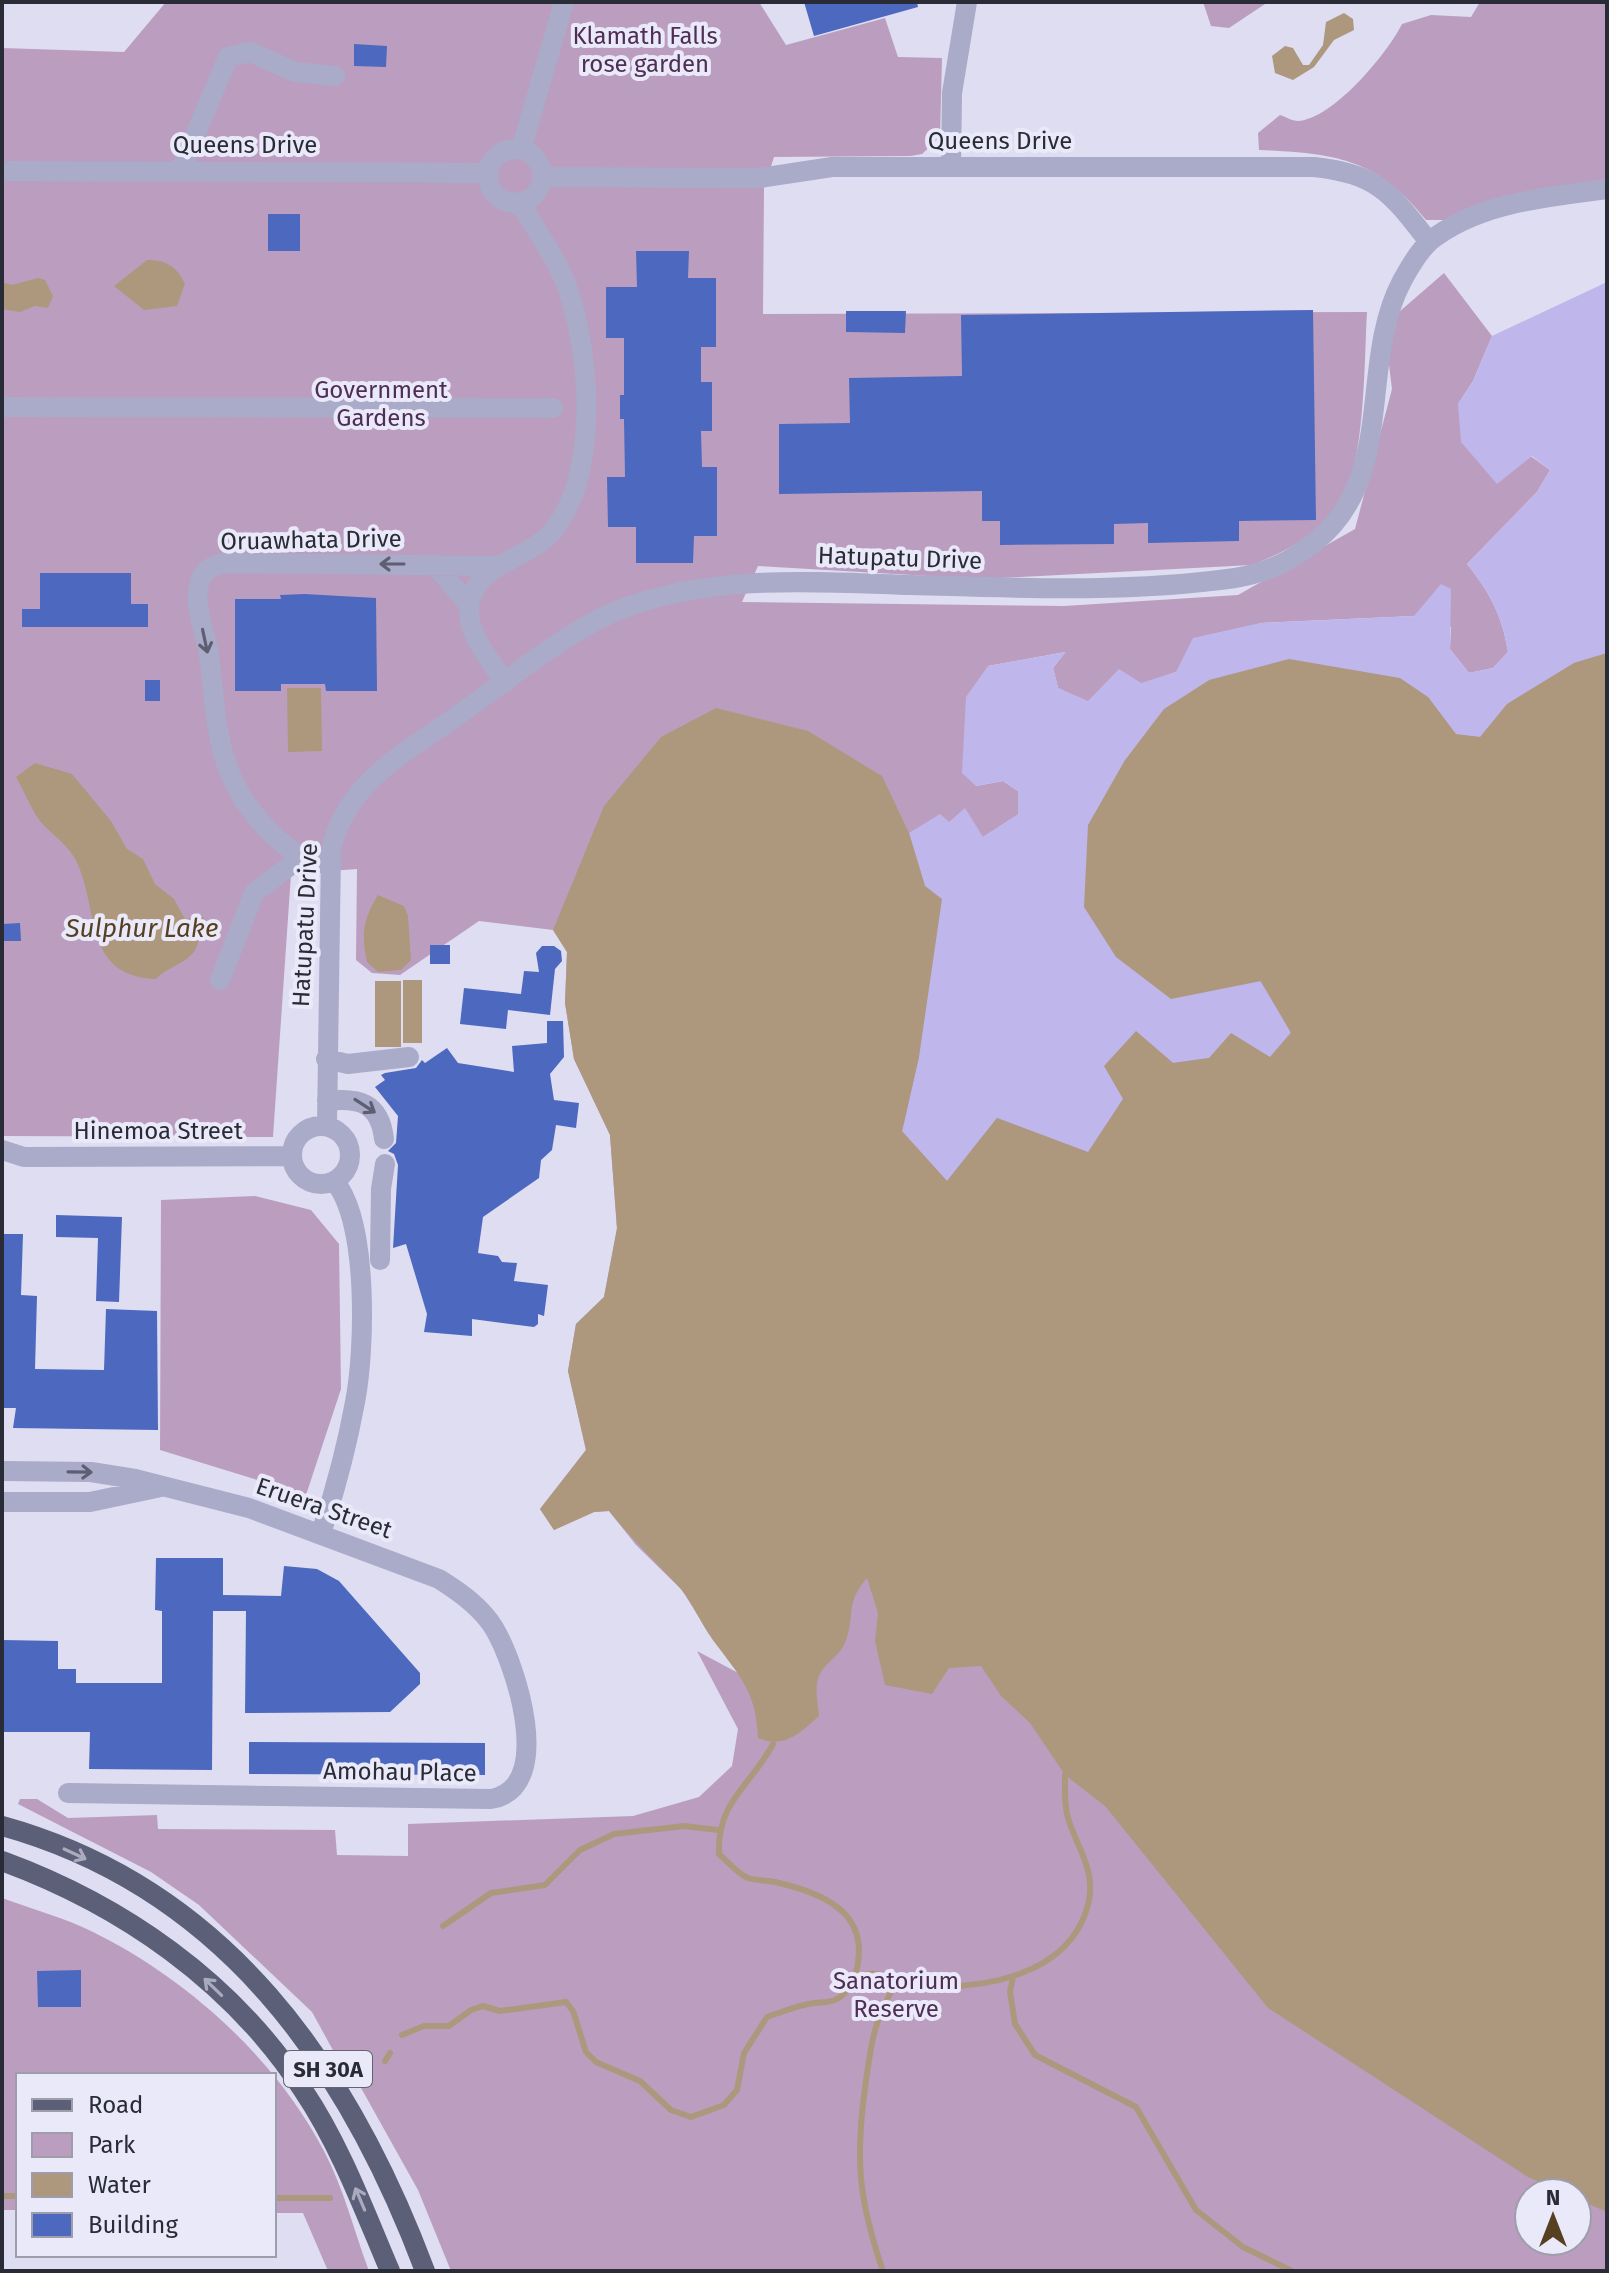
<svg xmlns="http://www.w3.org/2000/svg" width="1609" height="2273" viewBox="0 0 1609 2273" font-family="'Fira Sans',sans-serif">
  <rect width="100%" height="100%" fill="#deddf1"/>
  <path fill="#bb9ebf" fill-rule="evenodd" d="M166 2H759L786 45 885 18 898 57 942 58 940 137 922 154 911 156 774 157 764 188 763 314 1367 312C1364 360 1366 477 1335 513 1313 538 1282 553 1252 565L981 579 758 566 742 602 1064 606 1238 595 1355 529 1392 389 1384 325 1444 273 1492 336 1473 381 1458 404 1550 470 1537 492 1467 564C1490 593 1502 615 1508 652L1493 668 1469 673 1450 649 1451 627 1414 616 1260 623 1176 672 1088 702 1058 688 1053 668 1065 652 988 666 976 786 1003 781 1018 791V815L983 837 925 886 1428 697 1607 653V2271H451L418 2190 346 2061 340 2063 312 2012 199 1905 151 1872 18 1804 20 1799H37L68 1818 157 1815 158 1829 335 1830 337 1855 408 1856V1824L633 1816 699 1797 732 1766 738 1729 697 1651 742 1675 713 1640 682 1590 636 1545 609 1511 594 1512 554 1530 540 1509 586 1450 568 1371 576 1324 604 1297 617 1229 610 1135 574 1059 565 1003 567 952 553 930 479 921 400 975 372 973 356 960 357 869 291 874 273 1137 2 1136V48L124 52ZM1529 2193H1577V2241H1529Z
    M1203 2H1268L1229 28 1211 26Z
    M1480 2H1607V179L1482 203 1445 220H1426C1377 158 1334 153 1259 150L1258 133 1280 115C1286 117 1292 121 1298 121 1333 119 1387 54 1402 24L1431 15 1471 17Z
    M255 1196 311 1210 339 1244 341 1389 306 1495 160 1450 161 1200Z
    M2 1898C32 1909 65 1918 93 1932 188 1979 275 2058 324 2151 344 2189 354 2231 369 2271H328L303 2213H274V2075H18V2210H2Z"/>
  <path fill="#bfb6eb" d="M1607 282V653L1574 663 1508 704 1481 737 1456 735 1428 697 1209 680 1165 709 1125 760 1291 1032 1270 1057 1209 1058 1173 1063 1137 1032 1123 1099 1088 1153 997 1118 947 1181 902 1132 919 1057 925 886 909 833 940 814 949 822 965 808 983 837 1018 814V791L1003 781 976 786 962 773 966 697 988 666 1066 652 1053 668 1058 688 1088 701 1119 669 1141 683 1176 672 1193 638 1260 623 1414 616 1441 584 1451 589 1450 649 1469 673 1493 668 1508 652C1502 615 1490 593 1467 564L1537 492 1550 470 1532 456 1497 484 1461 442 1458 404 1473 381 1492 336Z"/>
  <path fill="#ad987e" d="M1344 13 1353 19 1354 30 1334 40 1314 67 1293 80 1275 73 1272 56 1285 46 1293 48 1303 65H1309L1323 45 1326 22Z
    M147 260C165 259 178 267 185 284L177 306 144 310 114 286Z
    M38 278 45 280 53 296 48 308 35 306 20 312 2 309V282L12 285Z
    M1607 653V2212L1577 2199V2193H1564L1528 2177 1268 2008 1105 1806 1065 1775 1030 1723 1001 1696 981 1666 949 1668 932 1694 885 1685 875 1641 878 1613 867 1578C844 1604 856 1616 845 1643 840 1655 827 1662 821 1672 813 1684 818 1703 819 1716 800 1733 785 1749 758 1738 756 1690 740 1677 713 1640 701 1624 693 1603 680 1588 656 1562 631 1539 609 1511L594 1512 554 1530 540 1509 586 1450 568 1371 576 1324 604 1297 617 1228 610 1135 574 1059 565 1003 567 952 553 930 604 806 661 737 716 708 808 731 882 776 909 833 925 886 942 899 919 1057 902 1131 947 1181 997 1118 1088 1152 1123 1099 1104 1066 1136 1031 1173 1063 1209 1058 1231 1033 1270 1057 1291 1033 1261 981 1171 999 1116 957 1084 907 1088 825 1125 760 1164 709 1209 680 1289 659 1400 678 1428 697 1456 734 1480 737 1507 704 1574 663Z
    M287 688H321L322 751 288 752Z
    M35 763 72 774 111 821 127 849 143 859 155 884 174 899 185 919 203 917 206 924C198 932 201 943 193 953 183 965 167 967 156 979 80 976 101 905 74 857 65 842 50 833 40 821 31 809 24 791 16 777Z
    M378 895 404 906 408 916 411 960 401 970 378 972 367 962C361 935 363 919 378 895Z
    M403 980H422V1043H403Z
    M375 981H401V1047H375Z"/>
  <g fill="none" stroke-linecap="round" stroke-linejoin="round">
    <path stroke="#ad987e" stroke-width="6" d="M773 1744C750 1787 717 1801 719 1854 727 1861 738 1874 748 1878 757 1881 769 1880 779 1883 831 1895 874 1918 854 1979
      M443 1926 491 1893 545 1885 580 1850 614 1834 684 1826 718 1830
      M1013 1977 1010 1992 1015 2024 1035 2055 1136 2107 1196 2210 1243 2247 1292 2271
      M402 2035 424 2026H449L471 2010 483 2006 500 2011 566 2002 573 2011 586 2052 596 2062 640 2081 671 2110 691 2117 724 2105 737 2090 744 2053 767 2017C782 2012 798 2005 814 2003 822 2002 830 2003 837 1999 851 1992 852 1975 869 1974 885 1972 900 1983 916 1985 979 1991 1069 1977 1088 1905 1097 1871 1077 1848 1068 1818 1064 1805 1065 1789 1065 1775
      M385 2061 390 2053
      M2 2196H18
      M274 2198H330
      M883 2271C859 2201 855 2161 865 2088 871 2045 873 2020 897 1982"/>
  </g>
  <path fill="#4d68bf" d="M804 2H917L918 7 814 36Z
    M354 44 387 46 386 67 354 66Z
    M268 214H300V251H268Z
    M636 251H689L688 278H716V347H701V382H712V431H701L702 467H717V536H694L693 563H636V527H608L607 477H625L624 419H620V395H624V338H606V287H637Z
    M1313 310 1316 520 1239 521V541L1148 543V523L1114 524V544L1000 545V521H982V491L779 494V424L850 423 849 378 962 376 961 315Z
    M846 311H906L905 333 846 332Z
    M40 573H131V604H148V627H22V609H40Z
    M305 594 376 598 377 691H326L325 684H281V691H235V599H281L280 595Z
    M145 680H160V701H145Z
    M20 923 21 941H4L3 924Z
    M430 945H450V964H430Z
    M542 946H554L561 951 562 961 555 969 550 1015 508 1010 506 1029 460 1024 464 988 521 994 524 971 539 972 536 953Z
    M547 1021H563L564 1057 550 1074 554 1100 579 1103 576 1128 556 1125 552 1150 541 1160 539 1178 483 1217 478 1253 498 1256 502 1262 517 1263 514 1281 548 1285 544 1316 538 1314V1324L534 1327 472 1319V1336L424 1332 427 1314 406 1244 393 1248 398 1165 394 1154 388 1151 396 1143 398 1116 375 1087 385 1080 381 1075 385 1073 416 1068 422 1060 425 1063 447 1048 458 1063 514 1072 512 1046 547 1043Z
    M56 1215 122 1217 119 1302 96 1301 98 1238 56 1237Z
    M2 1234H23L21 1295 37 1296 35 1369 104 1370 106 1309 157 1311 158 1430 13 1428 16 1408H2Z
    M156 1558H223V1595L281 1596 284 1566 317 1569 339 1581 420 1673V1684L390 1712 245 1713 246 1611H213L212 1770 89 1769 90 1732H2V1640L58 1641V1669H76V1683H162V1611L155 1610Z
    M249 1742 485 1743V1775L249 1774Z
    M81 1970V2007H38L37 1971Z"/>
  <g fill="none" stroke-linecap="round" stroke-linejoin="round">
    <path stroke="#aaaac9" stroke-width="20" d="M488 176a27 27 0 1 1 54 0a27 27 0 1 1-54 0Z
      M521 150 564 2
      M951 167 952 93 967 2
      M2 171 488 173
      M180 171 228 57 250 52 295 72 335 76
      M542 177 759 178 832 167H1314C1378 174 1391 193 1429 242
      M2 407 553 408
      M435 565 469 605
      M505 683C491 661 463 630 470 601 480 563 523 560 547 537 601 484 591 353 567 287 556 257 536 230 519 202
      M330 865C302 860 288 850 268 830 215 776 218 726 209 656 206 633 191 602 201 578 206 568 215 565 225 563L498 566
      M220 980 254 893 300 858
      M326 1059 348 1064 409 1057
      M327 1101C359 1097 380 1103 384 1139
      M292 1155a29 29 0 1 1 58 0a29 29 0 1 1-58 0Z
      M327 1126 331 850C345 784 403 754 454 718 502 685 570 628 624 608 716 574 815 582 912 585 1019 588 1129 593 1235 578 1267 573 1291 561 1315 542 1397 477 1358 364 1402 281 1409 268 1419 251 1430 241 1479 202 1548 197 1607 189
      M2 1150 24 1157 292 1156
      M380 1260 381 1189 385 1164
      M2 1471 91 1472 135 1479 249 1508 439 1579C460 1592 481 1607 494 1628 516 1665 556 1788 491 1799L68 1793
      M2 1502H90L161 1487
      M321 1533C335 1491 347 1446 355 1402 365 1352 369 1220 334 1181"/>
    <path stroke="#5b5f77" stroke-width="20" d="M2 1826C225 1888 348 2066 425 2271
      M2 1861C122 1905 232 1981 303 2090 340 2145 364 2210 390 2271"/>
  </g>
  <defs><path id="oneway-shaft" d="M-6 0H5M1.5-3L5.5 0L1.5 3" fill="none" stroke-width="1.6" stroke-linecap="round" stroke-linejoin="round" transform="scale(2)"/></defs>
  <g stroke="#5d5e71">
    <use href="#oneway-shaft" transform="translate(392 564) rotate(-180)"/>
    <use href="#oneway-shaft" transform="translate(205 641) rotate(78)"/>
    <use href="#oneway-shaft" transform="translate(365 1106) rotate(33)"/>
    <use href="#oneway-shaft" transform="translate(80 1472) rotate(1)"/>
  </g>
  <g stroke="#aaabbe">
    <use href="#oneway-shaft" transform="translate(75 1854) rotate(25)"/>
    <use href="#oneway-shaft" transform="translate(213 1987) rotate(-136)"/>
    <use href="#oneway-shaft" transform="translate(360 2199) rotate(-113)"/>
  </g>
  <g text-anchor="middle" stroke-width="8" stroke-linejoin="round" paint-order="stroke">
    <rect fill="#eae9f9" stroke="#636470" stroke-width="2" x="284" y="2051" width="88" height="36" rx="6"/>
    <g font-size="22" font-weight="bold" fill="#292b36">
      <text x="328" y="2077">SH 30A</text>
    </g>
    <g font-size="24" fill="#4f2e53" stroke="#eae9f9">
      <text x="645" y="44">Klamath Falls<tspan x="645" dy="28">rose garden</tspan></text>
      <text x="381" y="398">Government<tspan x="381" dy="28">Gardens</tspan></text>
      <text x="896" y="1989">Sanatorium<tspan x="896" dy="28">Reserve</tspan></text>
    </g>
    <g font-size="24" fill="#292b36" stroke="#eae9f9">
      <text x="1000" y="149">Queens Drive</text>
      <text x="245" y="153">Queens Drive</text>
      <text transform="translate(311 540) rotate(-1)" y="8">Oruawhata Drive</text>
      <text transform="translate(900 558) rotate(2)" y="8">Hatupatu Drive</text>
      <text transform="translate(305 925) rotate(-87)" y="8">Hatupatu Drive</text>
      <text x="158" y="1139">Hinemoa Street</text>
      <text transform="translate(324 1508) rotate(19)" y="8">Eruera Street</text>
      <text transform="translate(400 1772) rotate(1)" y="8">Amohau Place</text>
    </g>
    <g font-size="26" font-style="italic" fill="#564021" stroke="#eae9f9">
      <text x="142" y="937">Sulphur Lake</text>
    </g>
  </g>
  <rect width="1609" height="2273" fill="none" stroke="#292b36" stroke-width="8"/>
  <rect x="16" y="2073" width="260" height="184" fill="#eae9f9" stroke="#9d9dab" stroke-width="2"/>
  <rect x="32" y="2099" width="40" height="12" fill="#5b5f77" stroke="#9d9dab" stroke-width="2"/>
  <text x="88" y="2113" font-size="24" fill="#292b36">Road</text>
  <rect x="32" y="2133" width="40" height="24" fill="#bb9ebf" stroke="#9d9dab" stroke-width="2"/>
  <text x="88" y="2153" font-size="24" fill="#292b36">Park</text>
  <rect x="32" y="2173" width="40" height="24" fill="#ad987e" stroke="#9d9dab" stroke-width="2"/>
  <text x="88" y="2193" font-size="24" fill="#292b36">Water</text>
  <rect x="32" y="2213" width="40" height="24" fill="#4d68bf" stroke="#9d9dab" stroke-width="2"/>
  <text x="88" y="2233" font-size="24" fill="#292b36">Building</text>
  <g transform="translate(1553 2217)"><circle r="38" fill="#eae9f9" stroke="#9d9dab" stroke-width="2"/>
  <path d="M0-6L14 30L0 20L-14 30Z" fill="#564021"/>
  <text y="-12" font-size="22" font-weight="bold" text-anchor="middle" fill="#292b36">N</text>
  </g>
</svg>
